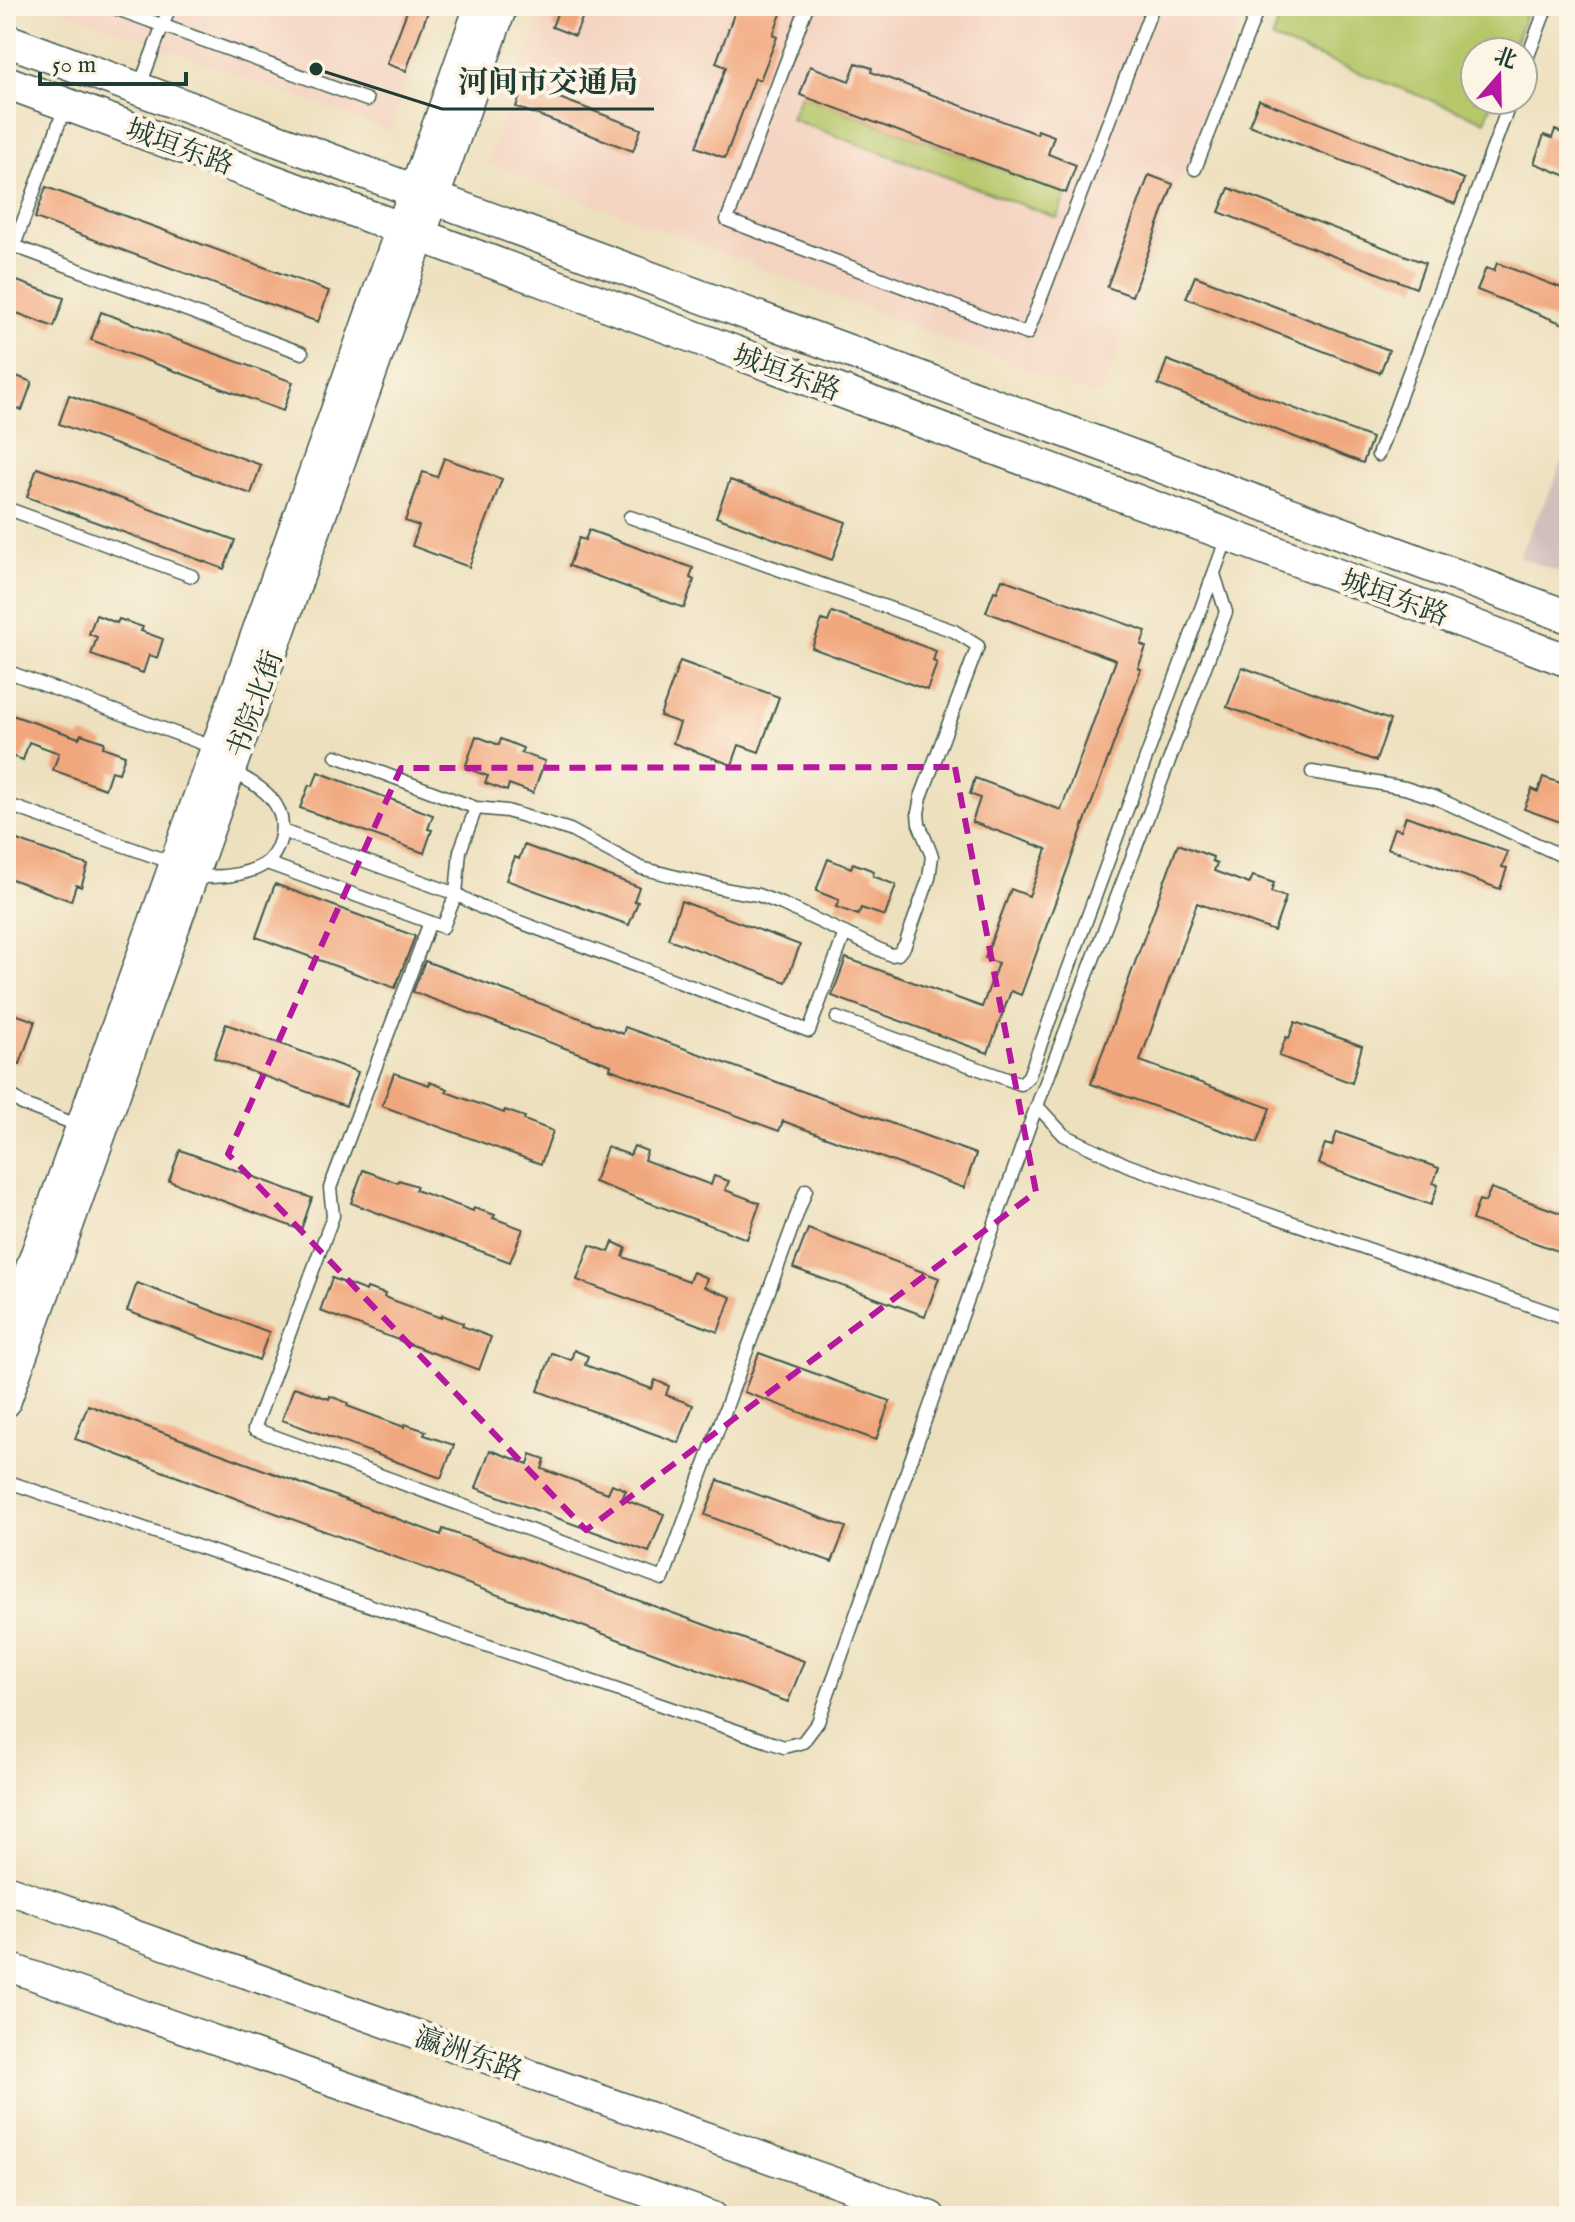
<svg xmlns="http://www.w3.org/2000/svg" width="1575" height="2222" viewBox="0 0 1575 2222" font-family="'IM FELL English','Noto Serif SC',serif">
  <rect width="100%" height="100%" fill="#fcf5e5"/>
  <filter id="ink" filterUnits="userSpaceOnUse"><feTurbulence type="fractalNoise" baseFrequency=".0125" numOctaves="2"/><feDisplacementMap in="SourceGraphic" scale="16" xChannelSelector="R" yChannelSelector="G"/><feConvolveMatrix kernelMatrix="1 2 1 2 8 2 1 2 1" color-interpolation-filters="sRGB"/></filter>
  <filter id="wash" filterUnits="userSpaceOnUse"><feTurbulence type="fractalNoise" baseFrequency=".006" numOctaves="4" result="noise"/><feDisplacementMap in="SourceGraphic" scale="32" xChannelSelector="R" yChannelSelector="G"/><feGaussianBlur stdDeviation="1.8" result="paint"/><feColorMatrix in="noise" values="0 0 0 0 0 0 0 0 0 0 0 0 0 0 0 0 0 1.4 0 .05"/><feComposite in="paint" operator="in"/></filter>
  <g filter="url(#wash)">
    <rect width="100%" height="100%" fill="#ede0be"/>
    <path fill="#f4d3c1" d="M51 6H434L389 131Z
      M545 6H1245L1100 398 486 163Z"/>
    <path fill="#d0c0bc" d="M1569 445V575L1518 557 1555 480Z"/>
    <path fill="#b6c76a" stroke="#6a824f" stroke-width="2" d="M1284 6H1529L1512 52H1475V100H1493L1485 121 1272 39Z
      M800 95 1066 193 1057 218 791 119Z"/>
    <g id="blocks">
      <path fill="#f1a77e" d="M409 6H430L406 71 387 64Z
        M560 6H587L575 36 552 27Z
        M737 6H784L773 35 777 37 760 80 755 78 725 158 696 147 726 67 716 63Z
        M856 63 872 68 871 72 1037 134 1038 130 1054 136 1048 154 1076 165 1066 193 800 95 810 66 849 81Z
        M528 75 549 83 546 93 641 129 633 151 516 107Z
        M1259 100 1464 179 1455 204 1249 125Z
        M1555 130 1569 136V177L1534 163 1544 135 1552 138Z
        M1149 175 1173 184 1132 296 1107 287Z
        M46 187 329 291 318 322 35 218Z
        M1229 188 1425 263 1416 288 1219 212Z
        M1497 263 1569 291V326L1477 290 1486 268 1494 271Z
        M1195 276 1389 350 1380 373 1186 298Z
        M6 277 64 298 54 327 6 309Z
        M101 312 293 382 283 411 91 340Z
        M1167 360 1372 438 1363 463 1158 385Z
        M6 372 32 382 22 410 6 405Z
        M69 395 261 465 251 494 59 424Z
        M444 458 502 479 469 567 412 546 419 526 405 521 423 472 437 477Z
        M37 468 235 540 224 569 27 497Z
        M730 480 846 522 832 560 716 517Z
        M589 530 693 568 690 578 694 580 684 608 569 566 579 538 585 540Z
        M1002 579 1146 631 1141 645 1146 647 1138 668 1141 669 1021 995 1011 991 988 1053 832 996 846 958 982 1007 998 963 985 958 1011 889 1029 896 1047 849 972 822 980 798 970 794 975 778 1061 810 1116 660 986 612 994 591 997 592Z
        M832 612 936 651 933 661 937 663 927 690 812 648 822 620 828 622Z
        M96 615 117 623 119 619 143 627 141 631 163 639 157 658 149 655 143 673 91 655 97 637 89 634Z
        M680 661 779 697 759 752 739 745 732 765 673 743 680 723 660 716Z
        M1242 667 1390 720 1376 761 1227 707Z
        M6 713 79 738 81 734 104 742 103 747 125 755 119 773 111 771 105 789 53 770 59 753 29 742 23 760 6 754Z
        M476 736 499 745 501 739 523 748 521 753 545 761 533 793 509 784 507 791 485 783 488 776 465 768Z
        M318 772 433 815 428 829 432 830 424 853 300 808 309 785 313 786Z
        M1543 777 1569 786V825L1524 809 1532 789 1538 792Z
        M1406 816 1508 852 1502 867 1507 868 1500 889 1387 848 1394 828 1401 830Z
        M6 836 88 865 81 887 76 885 71 901 6 877Z
        M1178 844 1213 857 1212 861 1217 863 1214 871 1249 884 1253 876 1274 883 1271 892 1286 897 1274 931 1197 903 1140 1061 1270 1108 1257 1143 1091 1084Z
        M524 845 639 887 634 901 638 902 629 925 506 880 515 857 519 859Z
        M828 859 851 868 853 863 874 871 873 876 896 885 885 916 861 908 858 915 836 907 839 900 816 891Z
        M275 884 415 936 395 988 256 937Z
        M681 901 800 945 786 982 668 939Z
        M425 961 623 1034 625 1027 976 1154 964 1188 783 1121 779 1131 610 1069 611 1065 413 992Z
        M6 1011 35 1021 20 1064 6 1060Z
        M1295 1022 1362 1046 1352 1083 1279 1056 1286 1037 1289 1038Z
        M226 1024 358 1072 346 1106 214 1058Z
        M394 1073 429 1085 430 1082 448 1089 446 1092 504 1113 505 1110 525 1117 524 1120 553 1131 541 1164 382 1106Z
        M1337 1132 1439 1168 1433 1183 1438 1185 1431 1205 1318 1164 1325 1144 1332 1146Z
        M634 1146 647 1151 644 1160 711 1185 714 1176 729 1181 725 1190 760 1203 747 1239 594 1182 607 1147 630 1155Z
        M180 1150 312 1198 301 1230 169 1181Z
        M363 1170 398 1183 399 1180 417 1186 415 1190 473 1211 474 1208 495 1215 493 1218 523 1229 510 1262 351 1203Z
        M1491 1188 1569 1216V1255L1472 1220 1479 1200 1485 1202Z
        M808 1229 939 1278 925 1316 793 1268Z
        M613 1242 626 1248 623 1257 689 1281 693 1272 707 1278 704 1287 731 1297 718 1332 577 1280 590 1245 609 1252Z
        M332 1278 366 1291 367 1288 385 1294 384 1297 441 1318 442 1315 463 1323 462 1326 491 1337 479 1370 320 1311Z
        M137 1283 269 1332 259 1360 127 1311Z
        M574 1350 588 1356 585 1365 652 1389 655 1380 669 1386 666 1395 693 1405 679 1443 538 1391 552 1353 571 1360Z
        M759 1353 890 1401 876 1440 744 1392Z
        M294 1387 329 1399 330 1396 348 1403 347 1406 404 1427 405 1424 426 1431 424 1435 454 1445 441 1478 282 1420Z
        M88 1405 441 1535 443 1529 804 1661 788 1702 75 1439Z
        M490 1450 528 1464 531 1454 545 1459 542 1469 608 1493 612 1484 626 1490 622 1499 664 1514 649 1552 476 1488Z
        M718 1480 846 1527 832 1562 705 1515Z"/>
    </g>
  </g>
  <g filter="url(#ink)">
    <use href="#blocks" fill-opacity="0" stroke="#3e5549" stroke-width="2"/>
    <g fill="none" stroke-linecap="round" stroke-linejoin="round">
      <g stroke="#3e5549" stroke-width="15">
        <path id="service" d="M109 6 367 100
          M807 6 727 220 1027 334 1153 6
          M1523 69 1547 6
          M139 88 170 6
          M1195 169 1259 6
          M6 243 302 353
          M14 246 65 107
          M1378 455 1511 100
          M6 508 192 576
          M6 671 215 748
          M336 756 476 808 507 811 570 830 641 868 729 890 758 895 782 904 891 955 898 954 905 945 929 878 932 856 919 824 918 813 921 797 978 646 954 631 630 517
          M1312 772 1405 788 1436 798 1569 859
          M6 804 173 863
          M476 808 460 851 456 894 480 907 809 1031 845 933
          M267 863 443 927 456 894 282 831
          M195 877C216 877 243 877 263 865 272 860 277 850 280 840 290 802 259 786 230 770
          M430 922 330 1188 333 1216 254 1429 663 1579 806 1190
          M837 1018 1021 1084 1029 1076 1228 535
          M6 1095 15 1098 22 1104 80 1126
          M1037 1106 1064 1135 1127 1165 1569 1319
          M6 1481 784 1747 803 1742 818 1722 1030 1124 1226 612 1214 574"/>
      </g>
      <g stroke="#3e5549" stroke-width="31">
        <path id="tertiary" d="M6 1335 479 6
          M6 1403 503 6
          M6 1889 931 2216
          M6 1966 713 2216"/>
      </g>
      <g stroke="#3e5549" stroke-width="35">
        <path id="secondary" d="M6 40 1569 617
          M6 82 1569 661"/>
      </g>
      <use href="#service" stroke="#fff" stroke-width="12"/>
      <use href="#tertiary" stroke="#fff" stroke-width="28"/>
      <use href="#secondary" stroke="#fff" stroke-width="32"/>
    </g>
  </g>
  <path fill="none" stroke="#b5179e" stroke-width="6" stroke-dasharray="16 10" stroke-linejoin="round" d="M955 767 1036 1192 586 1530 228 1154 401 768Z"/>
  <g text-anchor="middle" stroke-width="8" stroke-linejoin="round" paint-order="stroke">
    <g font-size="28" fill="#1f3d34" stroke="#fcf5e5">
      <text transform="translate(180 146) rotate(20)" y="10">城垣东路</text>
      <text transform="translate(787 372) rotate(20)" y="10">城垣东路</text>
      <text transform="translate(1395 597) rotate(20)" y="10">城垣东路</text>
      <text transform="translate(254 704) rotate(-70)" y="10">书院北街</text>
      <text transform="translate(469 2053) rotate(19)" y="10">瀛洲东路</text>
    </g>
  </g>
  <path fill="none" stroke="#1f3d34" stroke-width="3" d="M316 69L442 109H654"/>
  <circle fill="#1f3d34" stroke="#fcf5e5" stroke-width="3" cx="316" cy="69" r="8"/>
  <g font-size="30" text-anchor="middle" font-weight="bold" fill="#1f3d34" stroke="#fcf5e5" stroke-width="8" stroke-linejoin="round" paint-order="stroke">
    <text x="548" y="92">河间市交通局</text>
  </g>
  <rect width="1575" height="2222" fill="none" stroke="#fcf5e5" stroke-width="32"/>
  <g transform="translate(1499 76) rotate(20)"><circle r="38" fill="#fcf5e5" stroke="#a4ab9e" stroke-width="2"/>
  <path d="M0-6L14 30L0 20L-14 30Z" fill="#b5179e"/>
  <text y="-12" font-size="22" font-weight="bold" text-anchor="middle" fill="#1f3d34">北</text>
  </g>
  <path d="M40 72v12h146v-12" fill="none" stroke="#1f3d34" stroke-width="4"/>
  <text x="52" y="72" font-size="24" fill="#1f3d34" stroke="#fcf5e5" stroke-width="6" paint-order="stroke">50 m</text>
</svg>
